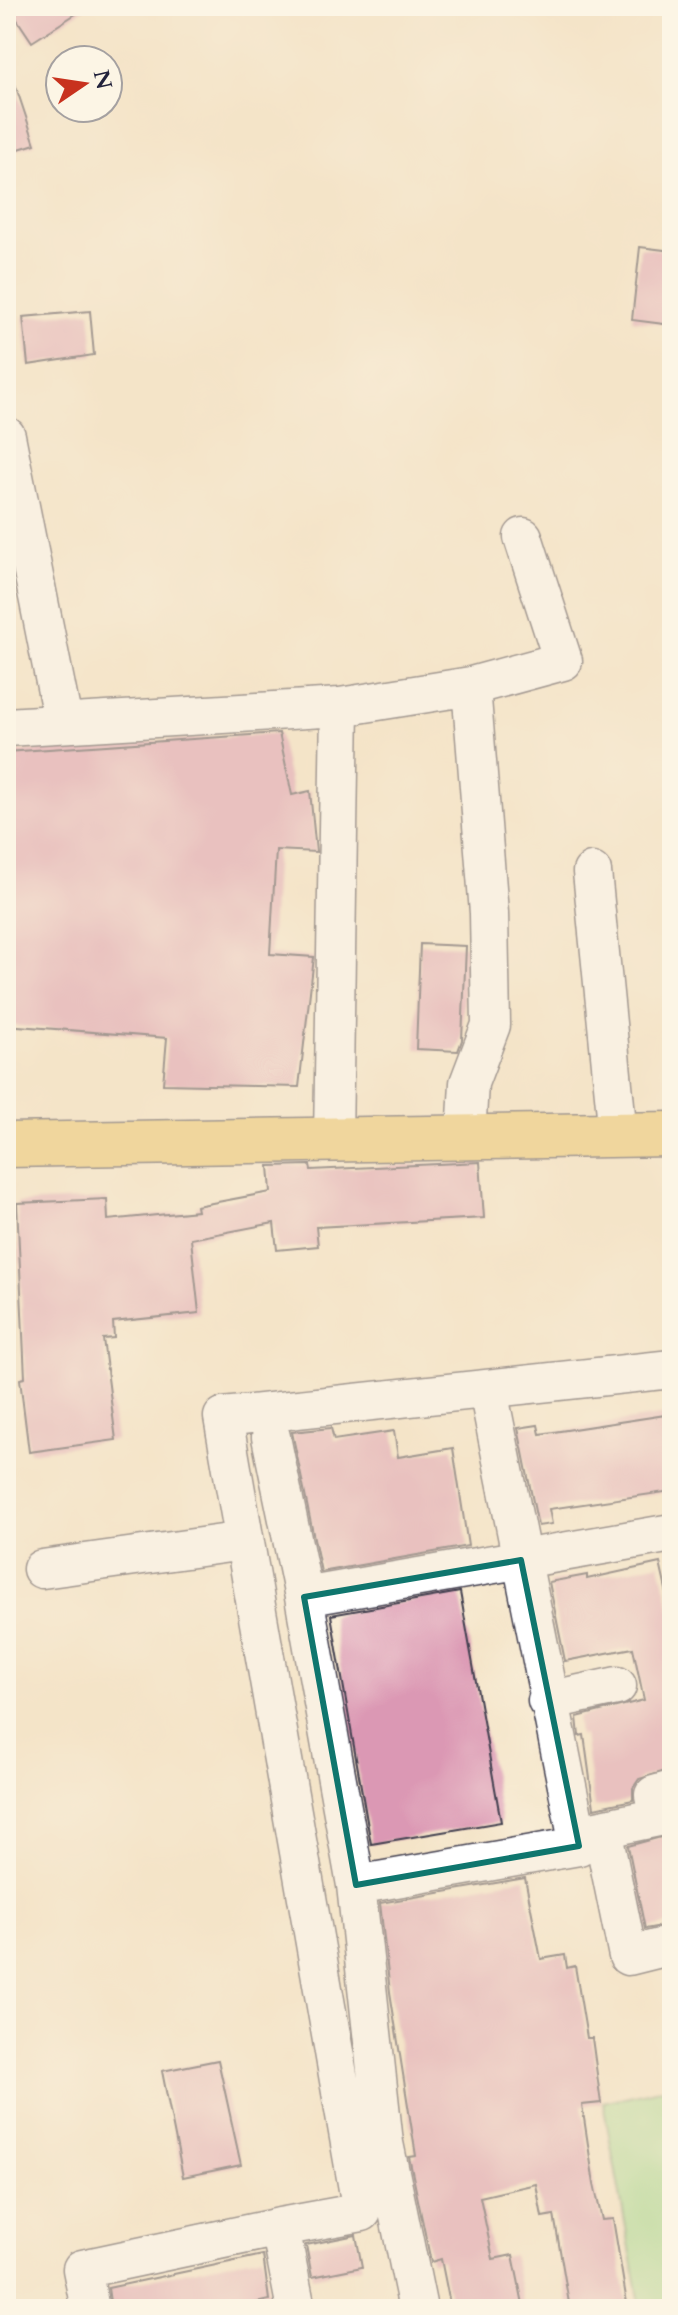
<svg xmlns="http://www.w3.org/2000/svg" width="678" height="2315" viewBox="0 0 678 2315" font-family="Cardo,serif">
  <rect width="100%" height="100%" fill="#fcf5e5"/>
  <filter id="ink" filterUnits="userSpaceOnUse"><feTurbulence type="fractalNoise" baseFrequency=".0125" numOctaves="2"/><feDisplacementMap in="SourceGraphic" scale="16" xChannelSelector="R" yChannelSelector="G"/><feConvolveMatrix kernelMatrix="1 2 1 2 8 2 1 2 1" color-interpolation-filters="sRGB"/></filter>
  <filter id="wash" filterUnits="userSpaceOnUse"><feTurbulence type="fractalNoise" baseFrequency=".006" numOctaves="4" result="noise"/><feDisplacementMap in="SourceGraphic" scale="32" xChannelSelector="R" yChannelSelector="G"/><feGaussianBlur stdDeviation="1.8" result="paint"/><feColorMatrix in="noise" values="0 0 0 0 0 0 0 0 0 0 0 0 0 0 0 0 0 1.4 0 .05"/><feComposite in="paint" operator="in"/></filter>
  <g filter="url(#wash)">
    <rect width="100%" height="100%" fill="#f4e4c8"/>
    <path fill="#9dda8e" stroke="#607e64" stroke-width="2" d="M672 2086V2309H641L603 2102Z"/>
    <g id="blocks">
      <path fill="#db98b4" d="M8 6H88L32 42Z
        M10 69 35 144 6 153V70Z
        M640 247 672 251V325L632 320Z
        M90 311 94 355 28 365 23 317Z
        M279 733 292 795 310 791 316 852 276 850 270 954 314 957 299 1087 163 1084 167 1038 6 1025V752Z
        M420 944 466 946 462 1040 458 1051 416 1049Z
        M480 1162 484 1218 316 1227 318 1246 277 1250 274 1223 191 1239 199 1313 113 1322 114 1338 103 1339 116 1440 29 1452 20 1379 25 1378 17 1203 107 1199 108 1220 197 1211 196 1206 271 1192 269 1166 310 1165 311 1170Z
        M672 1414V1491L549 1509 552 1524 538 1526 518 1428 538 1425 540 1434Z
        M331 1428 334 1440 394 1431 398 1457 453 1448 468 1546 321 1572 292 1432Z
        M660 1563 672 1616V1769L639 1779 633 1788V1800L594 1808 584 1735 579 1736 577 1717 644 1700 633 1648 565 1661 549 1582 587 1575V1579Z
        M460 1592 501 1822 371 1844 331 1615Z
        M672 1834V1924L645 1929 628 1846Z
        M525 1878 541 1959 565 1955 567 1968 575 1966 587 2038H592L601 2103 582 2105 594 2184 602 2220 613 2219 628 2309H570L554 2215 542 2217 536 2184 480 2197 493 2259 513 2255 524 2309H451L441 2259 431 2262 409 2157 416 2156 390 1992 380 1903Z
        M218 2060 241 2165 183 2177 162 2071Z
        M356 2235 362 2267 312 2277 306 2245Z
        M263 2255 269 2300 229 2309H111L108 2288Z"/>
    </g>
  </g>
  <g filter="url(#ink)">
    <use href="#blocks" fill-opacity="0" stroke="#423f50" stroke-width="2"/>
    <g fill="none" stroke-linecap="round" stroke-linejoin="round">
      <g stroke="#423f50" stroke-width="41">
        <path id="minor" d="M6 436 63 722
          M340 707 471 686 563 661 523 537
          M6 727 340 707 333 1139
          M592 872 618 1135
          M466 1137 469 1083 491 1025 489 913 471 686
          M271 1437 304 1597 672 1533
          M42 1569 244 1541
          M304 1597 356 1885 384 2143 418 2309
          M547 1701 617 1686
          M602 1829 628 1956 672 1945
          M577 1834 659 1817 654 1795 672 1790
          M356 1885 579 1846 488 1390
          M90 2309 82 2269 280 2227
          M296 2309 280 2227 362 2212 223 1417 672 1369"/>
      </g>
      <g stroke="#423f50" stroke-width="47">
        <path id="major" d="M6 1145 672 1134"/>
      </g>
      <use href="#minor" stroke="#fff" stroke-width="38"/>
      <use href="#major" stroke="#eac669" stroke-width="44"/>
    </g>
  </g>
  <path d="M0 0H678V2315H0ZM521 1560 579 1846 356 1885 304 1597Z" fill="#f4e4c8" fill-opacity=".55" fill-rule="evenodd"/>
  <path fill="none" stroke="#0f766e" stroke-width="6" stroke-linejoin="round" d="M521 1560 579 1846 356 1885 304 1597Z"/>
  <rect width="678" height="2315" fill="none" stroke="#fcf5e5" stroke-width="32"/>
  <g transform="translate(84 84) rotate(77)"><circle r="38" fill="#fcf5e5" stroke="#a5a1a1" stroke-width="2"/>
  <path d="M0-6L14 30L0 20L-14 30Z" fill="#c8321e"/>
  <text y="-12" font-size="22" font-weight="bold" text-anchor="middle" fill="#22223b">N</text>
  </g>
</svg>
